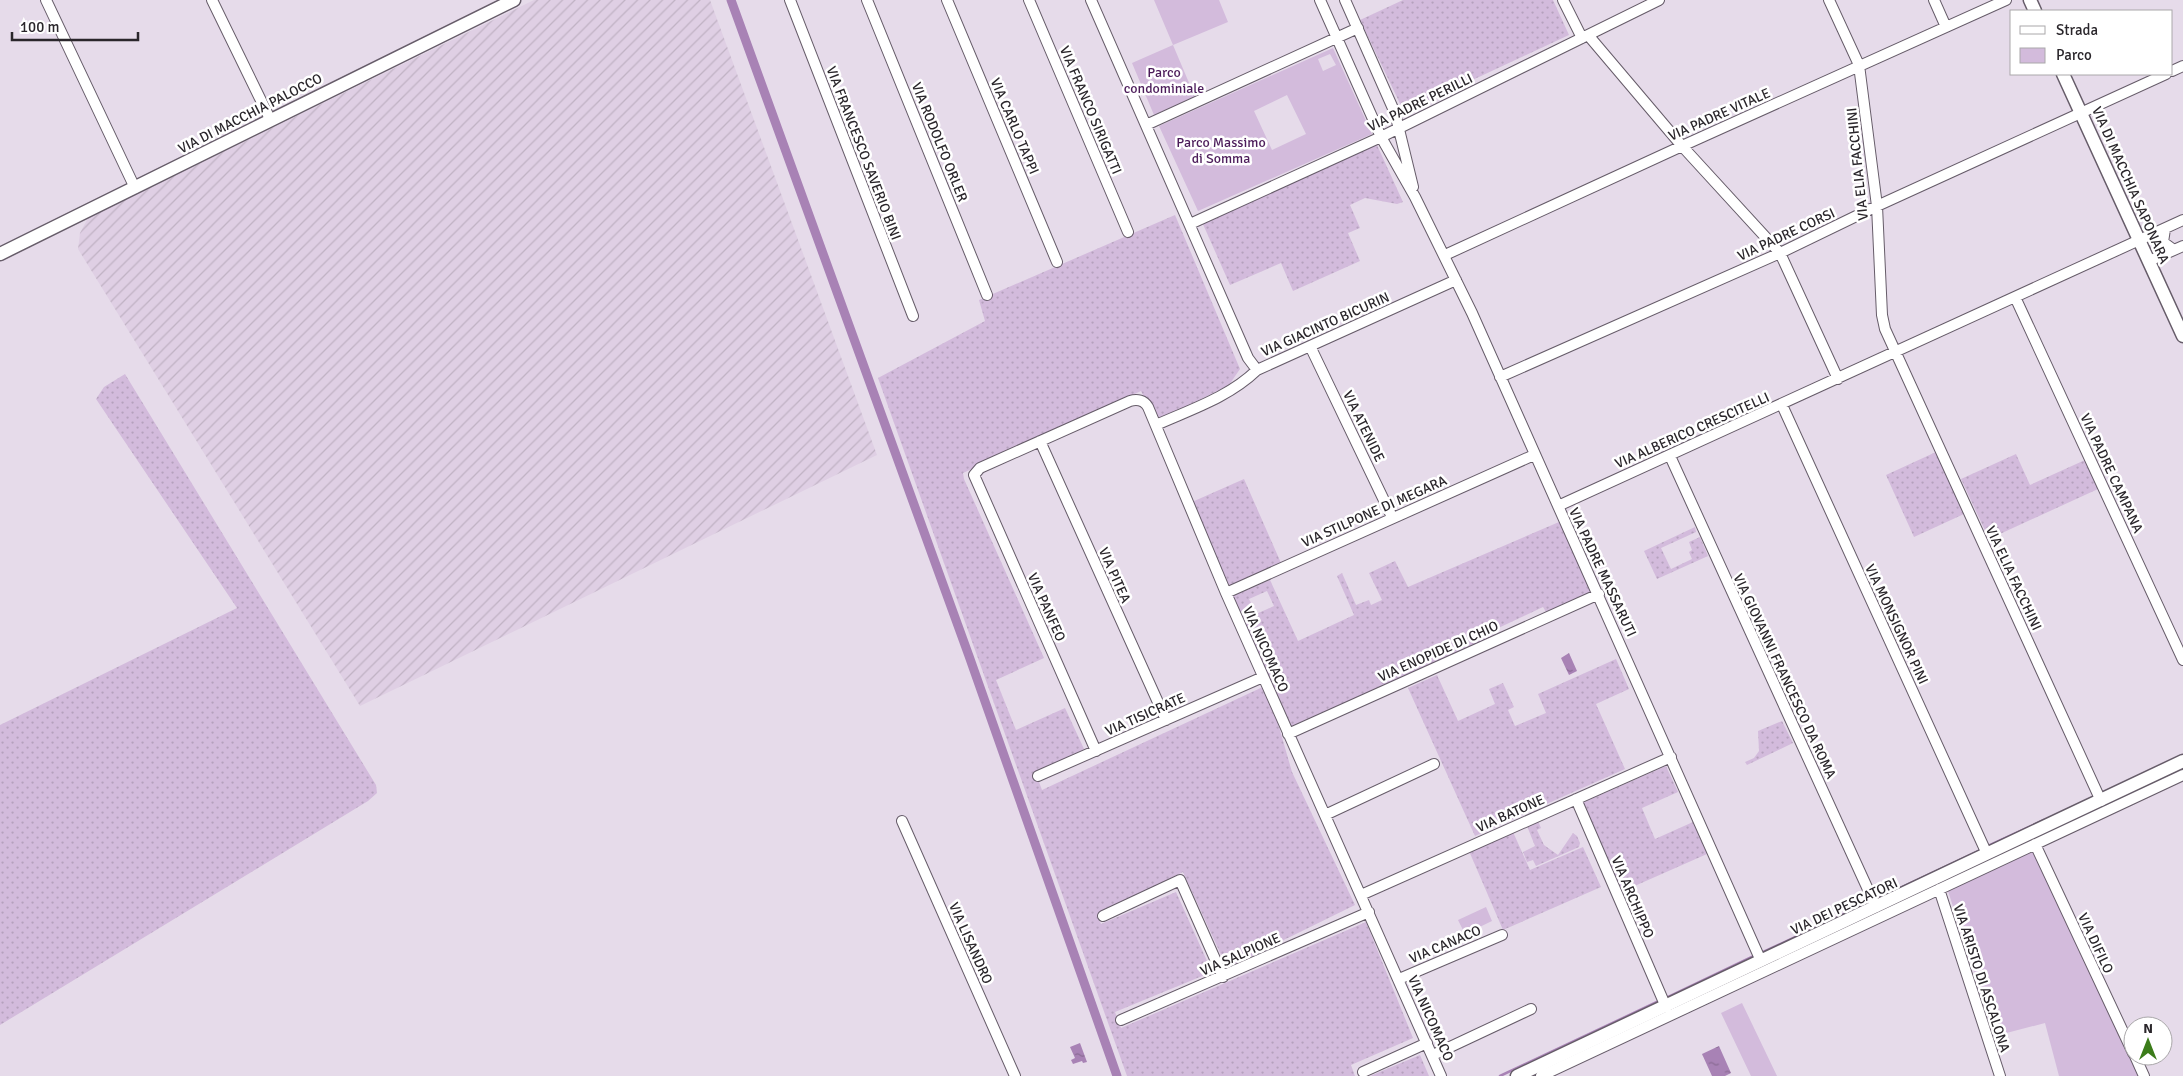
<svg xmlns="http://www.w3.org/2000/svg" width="2183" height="1076" viewBox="0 0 2183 1076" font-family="Signika,sans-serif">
  <defs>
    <pattern id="industrial-furrows" width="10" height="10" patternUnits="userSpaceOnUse" patternTransform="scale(1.25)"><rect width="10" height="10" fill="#dfcfe4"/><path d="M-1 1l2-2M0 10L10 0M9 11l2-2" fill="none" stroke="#c0b2c4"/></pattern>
    <pattern id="grass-dots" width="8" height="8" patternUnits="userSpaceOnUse" patternTransform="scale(1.25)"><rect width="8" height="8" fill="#d3bbdc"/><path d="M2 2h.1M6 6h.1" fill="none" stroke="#b5a1bd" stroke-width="1.8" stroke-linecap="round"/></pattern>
    <pattern id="water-ripples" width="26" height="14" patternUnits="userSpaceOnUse" patternTransform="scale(1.25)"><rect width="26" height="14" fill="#a882b5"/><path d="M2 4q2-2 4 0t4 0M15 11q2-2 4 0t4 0" fill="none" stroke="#896a93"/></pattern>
  </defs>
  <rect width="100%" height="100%" fill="#e6dbea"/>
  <path fill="url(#industrial-furrows)" d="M534 0H710L877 455 360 706 78 249 80 233 88 218Z"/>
  <path fill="url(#grass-dots)" d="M1403 0H1553L1569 35 1404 112 1360 20Z
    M1377 145 1403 202 1397 204 1365 198 1350 205 1360 228 1348 233 1360 261 1293 291 1281 263 1230 285 1202 222Z
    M1175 215 1240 369 1229 385 1161 419 1155 418 1141 391 963 473 964 479 1044 658 996 680 1016 730 1065 708 1084 749 1036 774 1042 790 1267 685 1292 772 1355 905 1227 968 1183 872 1097 915 1101 924 1176 892 1212 972 1115 1012 1121 1028 1366 922 1413 1038 1351 1065 1355 1076H1127L878 378 985 321 979 300Z
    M125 374 376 785 377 793 368 801 0 1025V725L237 608 96 399 104 387Z
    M1936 452 1964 514 1914 537 1886 475Z
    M2016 454 2030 485 2085 460 2098 489 1989 539 1961 479Z
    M1244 479 1281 563 1229 586 1192 502Z
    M1559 522 1592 593 1546 612 1543 607 1492 631V637L1290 727 1246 624 1251 621 1249 617 1274 606 1267 591 1249 599 1253 607 1240 612 1233 596 1270 580 1298 641 1354 615 1337 576 1342 573 1356 605 1369 600 1371 605 1382 600 1369 573 1395 561 1408 587Z
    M1695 527 1696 532 1661 548 1671 569 1692 559 1689 552 1692 550 1689 542 1700 537 1708 556 1657 579 1644 551Z
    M1616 659 1629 689 1596 704 1625 769 1475 836 1408 688 1437 675 1458 721 1495 704 1489 689 1503 683 1514 707 1508 710 1515 726 1546 713 1538 694Z
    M1782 721 1793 743 1747 765 1745 762 1754 758 1759 751 1758 731Z
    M1666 766 1678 792 1642 808 1655 839 1693 822 1707 854 1621 892 1582 803Z
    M1538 821 1541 828 1537 830 1544 845 1558 855 1573 833 1577 836 1580 843 1579 847 1536 866 1533 860 1527 862 1523 852 1535 846 1527 826Z
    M1513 832 1530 870 1583 847 1601 887 1503 930 1469 851Z
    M1420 1055 1429 1076H1370Z"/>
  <path fill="#d3bbdc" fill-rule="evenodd" d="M1154 0H1219L1228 22 1173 45 1195 97 1154 115 1132 63 1173 45Z
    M1333 48 1372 134 1198 211 1159 126ZM1330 54 1336 65 1323 71 1318 59ZM1287 95 1306 134 1272 150 1254 111Z
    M2035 850 2142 1076H2059L2045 1023 1995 1036 1948 891Z
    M1486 907 1492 921 1465 934 1458 920Z
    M1742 1003 1777 1076H1751L1721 1013Z"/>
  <path fill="url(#water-ripples)" d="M1569 653 1577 671 1569 675 1561 658Z
    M1080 1043 1087 1062 1083 1063 1082 1061 1073 1064 1071 1060 1075 1058 1070 1047Z
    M1719 1046 1731 1073 1725 1076H1712L1702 1054Z"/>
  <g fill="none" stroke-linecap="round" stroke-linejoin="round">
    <path stroke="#a882b5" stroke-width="2.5" d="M1988 846 2044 820
      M1875 900 1983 849
      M1761 953 1870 902
      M1664 999 1756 955
      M1500 1076 1659 1001"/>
    <path stroke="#a882b5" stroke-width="9" d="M731 0 969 656 1117 1076"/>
    <g stroke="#665c69" stroke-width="12">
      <path id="minor" d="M46 0 135 188
        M212 0 270 119
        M790 0 913 316
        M867 0 987 295
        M947 0 1057 262
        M1029 0 1128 232
        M1091 0 1248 358 1257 370
        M1320 0 1381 137 1415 197 1472 313 1761 961
        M1345 0 1395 113 1413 187
        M1563 0 1582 38
        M1829 0 1859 65 1877 206 1882 315 1885 329 2101 801
        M1934 0 1946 27
        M1588 35 1682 146 1780 253 1838 379
        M2172 71 2183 66
        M1146 125 1358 28
        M1190 224 1381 137 1659 0
        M2165 229 2163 242 2174 250
        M1445 255 1682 146 2006 0
        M2149 261 2183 246
        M2015 297 2183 660
        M1310 346 1392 517
        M1500 377 1780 253 1877 206 2166 74
        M1782 405 1987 854
        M1156 425C1192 409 1229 397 1257 370L1456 280
        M1040 441 1166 720
        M1670 456 1876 907
        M1558 506 2183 220
        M1226 593 1534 455
        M1288 734 1599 594
        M1096 751 974 475 980 468 1130 401C1137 399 1144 400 1148 407L1226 593 1441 1076
        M1038 776 1263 677
        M1576 799 1666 1007
        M1325 815 1434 764
        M902 821 1015 1076
        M2035 844 2133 1053
        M1939 889 2000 1076
        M1361 895 1671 757
        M1103 916 1180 880 1223 977
        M1399 979 1502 935
        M1121 1020 1369 912
        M1433 1055 1531 1009
        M2135 1056 2144 1076
        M1363 1072 1427 1043
        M1541 1076 2183 775"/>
    </g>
    <g stroke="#665c69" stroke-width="15">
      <path id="tertiary" d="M2030 0 2035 11
        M2063 74 2183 336
        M0 254 514 0
        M1517 1076 2183 761"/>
    </g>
    <use href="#minor" stroke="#fff" stroke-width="10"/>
    <use href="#tertiary" stroke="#fff" stroke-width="12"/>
  </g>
  <g text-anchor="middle" stroke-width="5" stroke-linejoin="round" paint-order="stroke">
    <g font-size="14" fill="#4c1c5a" stroke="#fff">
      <text x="1164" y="77">Parco<tspan x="1164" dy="16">condominiale</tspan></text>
      <text x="1221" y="147">Parco Massimo<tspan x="1221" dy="16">di Somma</tspan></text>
    </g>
    <g font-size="14" fill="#2a262b" stroke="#fff">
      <text transform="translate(1420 102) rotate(-26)" y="5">VIA PADRE PERILLI</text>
      <text transform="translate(1091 110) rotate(67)" y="5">VIA FRANCO SIRIGATTI</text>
      <text transform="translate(250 113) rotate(-27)" y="5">VIA DI MACCHIA PALOCCO</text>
      <text transform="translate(1719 114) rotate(-24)" y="5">VIA PADRE VITALE</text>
      <text transform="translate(1015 126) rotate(67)" y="5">VIA CARLO TAPPI</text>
      <text transform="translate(940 142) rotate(68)" y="5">VIA RODOLFO ORLER</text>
      <text transform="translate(864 153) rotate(69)" y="5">VIA FRANCESCO SAVERIO BINI</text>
      <text transform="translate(1857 164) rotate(-96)" y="5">VIA ELIA FACCHINI</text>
      <text transform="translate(2131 185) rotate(66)" y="5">VIA DI MACCHIA SAPONARA</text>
      <text transform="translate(1786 234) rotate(-25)" y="5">VIA PADRE CORSI</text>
      <text transform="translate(1325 324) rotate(-24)" y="5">VIA GIACINTO BICURIN</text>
      <text transform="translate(1364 426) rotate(64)" y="5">VIA ATENIDE</text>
      <text transform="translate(1692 430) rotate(-24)" y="5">VIA ALBERICO CRESCITELLI</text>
      <text transform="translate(2112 473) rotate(65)" y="5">VIA PADRE CAMPANA</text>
      <text transform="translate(1374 511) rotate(-24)" y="5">VIA STILPONE DI MEGARA</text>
      <text transform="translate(1603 572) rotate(65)" y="5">VIA PADRE MASSARUTI</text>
      <text transform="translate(1115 575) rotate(66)" y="5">VIA PITEA</text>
      <text transform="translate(2014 578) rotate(65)" y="5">VIA ELIA FACCHINI</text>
      <text transform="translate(1047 607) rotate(66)" y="5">VIA PANFEO</text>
      <text transform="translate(1897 624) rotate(65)" y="5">VIA MONSIGNOR PINI</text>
      <text transform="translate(1266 649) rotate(66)" y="5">VIA NICOMACO</text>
      <text transform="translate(1438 651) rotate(-24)" y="5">VIA ENOPIDE DI CHIO</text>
      <text transform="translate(1785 676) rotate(65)" y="5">VIA GIOVANNI FRANCESCO DA ROMA</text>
      <text transform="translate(1145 714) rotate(-24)" y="5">VIA TISICRATE</text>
      <text transform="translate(1510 813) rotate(-24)" y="5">VIA BATONE</text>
      <text transform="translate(1633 897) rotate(67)" y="5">VIA ARCHIPPO</text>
      <text transform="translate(1844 906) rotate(-25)" y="5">VIA DEI PESCATORI</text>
      <text transform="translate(971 943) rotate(66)" y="5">VIA LISANDRO</text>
      <text transform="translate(2096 943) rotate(65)" y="5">VIA DIFILO</text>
      <text transform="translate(1445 944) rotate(-23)" y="5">VIA CANACO</text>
      <text transform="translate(1240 954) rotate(-24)" y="5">VIA SALPIONE</text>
      <text transform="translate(1982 978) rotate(72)" y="5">VIA ARISTO DI ASCALONA</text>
      <text transform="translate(1431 1018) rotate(66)" y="5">VIA NICOMACO</text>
    </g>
  </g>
  <rect x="2010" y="10" width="162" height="65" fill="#ffffff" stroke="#aaa8aa"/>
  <rect x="2020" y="26" width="25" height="8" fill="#ffffff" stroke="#aaa8aa"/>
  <text x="2056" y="35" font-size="15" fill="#2a262b">Strada</text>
  <rect x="2020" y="48" width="25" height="15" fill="#d3bbdc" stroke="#aaa8aa"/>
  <text x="2056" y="60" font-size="15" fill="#2a262b">Parco</text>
  <g transform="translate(2148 1041)"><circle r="24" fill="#ffffff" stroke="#aaa8aa"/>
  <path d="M0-4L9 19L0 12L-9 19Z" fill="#3b7c1a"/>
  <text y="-8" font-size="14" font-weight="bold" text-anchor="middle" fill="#2a262b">N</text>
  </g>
  <path d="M12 32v8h126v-8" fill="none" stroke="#2a262b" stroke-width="2.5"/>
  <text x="20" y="32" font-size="15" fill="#2a262b" stroke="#ffffff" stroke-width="4" paint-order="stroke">100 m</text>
</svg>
